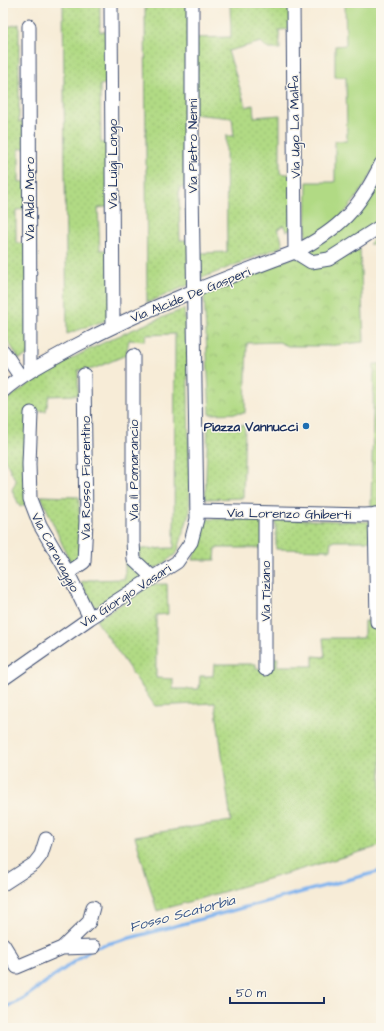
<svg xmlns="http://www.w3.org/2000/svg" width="384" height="1031" viewBox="0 0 384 1031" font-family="'Architects Daughter',sans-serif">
  <defs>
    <pattern id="park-crowns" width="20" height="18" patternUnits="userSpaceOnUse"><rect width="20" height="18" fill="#b1da84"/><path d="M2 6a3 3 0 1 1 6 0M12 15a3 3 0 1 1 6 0" fill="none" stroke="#98bb74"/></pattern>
    <pattern id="garden-dots" width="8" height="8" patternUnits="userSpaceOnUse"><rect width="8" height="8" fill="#b1da84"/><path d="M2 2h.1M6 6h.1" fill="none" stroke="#98bb74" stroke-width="1.8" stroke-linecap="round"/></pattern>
  </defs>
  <rect width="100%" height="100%" fill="#fbf7ec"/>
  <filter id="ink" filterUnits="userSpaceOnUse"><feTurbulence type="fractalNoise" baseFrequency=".025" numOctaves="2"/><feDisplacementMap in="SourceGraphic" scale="8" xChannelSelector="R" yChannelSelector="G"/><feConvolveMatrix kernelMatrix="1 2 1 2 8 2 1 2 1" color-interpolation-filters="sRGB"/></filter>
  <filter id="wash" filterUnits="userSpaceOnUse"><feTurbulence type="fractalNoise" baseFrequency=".012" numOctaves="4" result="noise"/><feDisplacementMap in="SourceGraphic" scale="16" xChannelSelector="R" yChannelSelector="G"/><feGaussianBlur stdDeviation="0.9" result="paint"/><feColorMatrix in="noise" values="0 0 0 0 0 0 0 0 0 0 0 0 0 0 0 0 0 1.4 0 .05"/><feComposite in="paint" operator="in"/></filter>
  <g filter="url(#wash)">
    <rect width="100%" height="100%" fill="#f7ecd7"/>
    <path fill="#b1da84" stroke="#668471" d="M345 3H381V153C375 173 348 213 331 226 324 232 314 235 306 239L307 182H335V141H347L346 77H335V46L346 45Z
      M381 180V223L326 254 315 256 309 250 339 232 361 210Z"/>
    <path fill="url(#park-crowns)" stroke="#668471" d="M360 249 364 342 326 346H288L279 342 247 343 245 413 210 414 204 294 294 257 331 264Z
      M374 364H381V507H371Z"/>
    <path fill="url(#garden-dots)" stroke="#668471" d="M63 3H100V32L111 31V83L100 85 101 143 111 142 112 206 98 208 100 250H112L113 318 67 334Z
      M145 3H192V38L231 37 230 3H293V29L279 30 280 49H268L261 42 228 51 246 107 253 105 254 117 280 115V173L294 175 295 229 287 231 283 225 277 230 280 234 283 246 202 278 200 253 227 252 226 136H234L232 118 192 114V185L179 188 180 240H193V283L147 303Z
      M19 24V122H29V148L19 149V182H29V209L16 210V243H29L30 354 19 359 3 333V28Z
      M381 232V244H369Z
      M184 309 187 334 190 511 177 553 159 567 151 569 139 559 140 549 174 548 175 334 146 335 145 341 129 340 126 355 93 369 78 370V395L49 396 46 411H28L26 504 20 507 12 490 16 481 3 456V403C57 360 120 334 184 309Z
      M208 425H245L243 498 205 499Z
      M41 496 79 497 80 558 70 562Z
      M204 519H265V548H216L215 560H193Z
      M276 519 375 522 376 541H331L330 550 276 549Z
      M125 562H130L143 576 95 608 81 582 88 580 125 579Z
      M153 584H167L168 614 156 615V678L173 679V689H199L200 676H213L214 664H256V668L265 669V657L278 658 277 666H313V656L325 657 323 638H364V621H381V846L157 911 135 836 231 821 215 703 155 706 96 620Z"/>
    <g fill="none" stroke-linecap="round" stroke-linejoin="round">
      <path stroke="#80b4ee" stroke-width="3.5" d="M96 947 381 871
        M3 1008 18 1002 89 951"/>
    </g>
  </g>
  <g filter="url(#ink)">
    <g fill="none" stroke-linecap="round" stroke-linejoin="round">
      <g stroke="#3c4b70" stroke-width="15">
        <path id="street" d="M111 3 113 326
          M293 3 295 252
          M29 26 30 371
          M295 252 311 262 329 259 381 226
          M3 351 20 376
          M133 356V541L134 560 152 577
          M3 391C25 372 50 360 75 346 146 308 220 280 295 252 340 229 359 209 381 164
          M31 413 29 464 30 499 40 525 68 573 90 618
          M197 511 365 515 381 514
          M265 513V669
          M375 514 377 622
          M68 573 84 562 86 521 84 375
          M3 679 90 618 177 562 191 542 197 519 192 185V3
          M3 884 34 864 41 855 46 839
          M3 944 17 967 62 948 94 947
          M62 948 89 922 93 907"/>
      </g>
      <use href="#street" stroke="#fff" stroke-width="13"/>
    </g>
  </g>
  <circle fill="#1f6fb2" stroke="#fbf7ec" stroke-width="1.5" cx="306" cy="426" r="4"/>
  <g text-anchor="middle" stroke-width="3" stroke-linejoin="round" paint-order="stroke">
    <g font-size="13" fill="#1b2f5e" stroke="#fbf7ec">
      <text transform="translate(294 127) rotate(-91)" y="5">Via Ugo La Malfa</text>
      <text transform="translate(192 146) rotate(-90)" y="5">Via Pietro Nenni</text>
      <text transform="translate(112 164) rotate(-90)" y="5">Via Luigi Longo</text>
      <text transform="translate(29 199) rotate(-90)" y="5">Via Aldo Moro</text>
      <text transform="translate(190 294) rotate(-22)" y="5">Via Alcide De Gasperi</text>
      <text transform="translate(133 470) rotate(-90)" y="5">Via Il Pomarancio</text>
      <text transform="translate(85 478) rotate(-90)" y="5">Via Rosso Fiorentino</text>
      <text transform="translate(289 513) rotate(1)" y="5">Via Lorenzo Ghiberti</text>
      <text transform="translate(56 552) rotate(62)" y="5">Via Caravaggio</text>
      <text transform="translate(265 591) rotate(-90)" y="5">Via Tiziano</text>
      <text transform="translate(125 595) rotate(-33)" y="5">Via Giorgio Vasari</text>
    </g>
    <g font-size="13" font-weight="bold" fill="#1b2f5e" stroke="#fbf7ec" text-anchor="end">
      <text x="298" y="431">Piazza Vannucci</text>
    </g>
    <g font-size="14" font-style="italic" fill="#395789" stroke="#fbf7ec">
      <text transform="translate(182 913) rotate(-15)" y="5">Fosso Scatorbia</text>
    </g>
  </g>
  <rect width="384" height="1031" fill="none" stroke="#fbf7ec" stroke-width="16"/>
  <path d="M230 997v6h94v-6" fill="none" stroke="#1b2f5e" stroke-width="2"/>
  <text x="236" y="997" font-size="12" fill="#1b2f5e" stroke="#fbf7ec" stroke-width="3" paint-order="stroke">50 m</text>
</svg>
